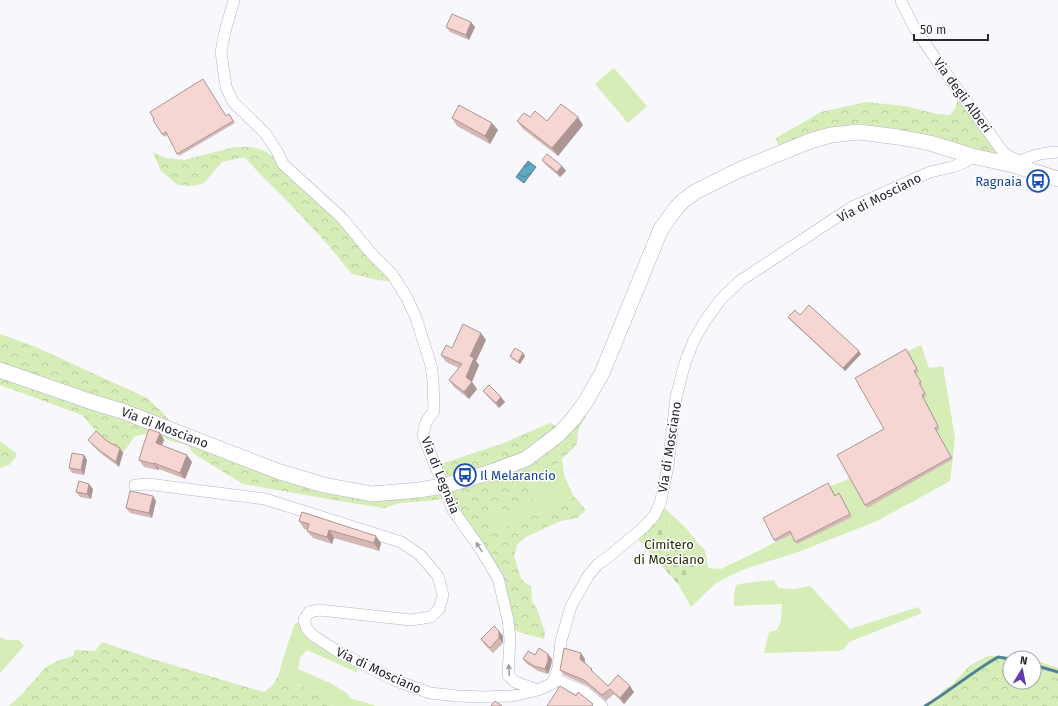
<svg xmlns="http://www.w3.org/2000/svg" width="1058" height="706" viewBox="0 0 1058 706" font-family="'Fira Sans',sans-serif">
  <defs>
    <pattern id="forest-crowns" width="20" height="18" patternUnits="userSpaceOnUse"><rect width="20" height="18" fill="#d6edb8"/><path d="M2 6a3 3 0 1 1 6 0M12 15a3 3 0 1 1 6 0" fill="none" stroke="#b8cb9f"/></pattern>
    <pattern id="cemetery-stones" width="16" height="16" patternUnits="userSpaceOnUse"><rect width="16" height="16" fill="#d6edb8"/><path d="M2 7V4a2 2 0 0 1 4 0v3zM10 15v-3a2 2 0 0 1 4 0v3z" fill="#b8cb9f"/></pattern>
    <pattern id="water-waves" width="16" height="10" patternUnits="userSpaceOnUse"><rect width="16" height="10" fill="#61a7c0"/><path d="M0 5q4-4 8 0t8 0" fill="none" stroke="#50889d"/></pattern>
  </defs>
  <rect width="100%" height="100%" fill="#f7f7fc"/>
  <path fill="#d6edb8" d="M614 68 647 106 628 123 595 84Z
    M921 345 929 368 943 366 955 438 950 481 877 521 798 552 742 570 716 583 691 607 678 584 700 564 660 518V504L686 528 696 541 705 550 708 568 721 569 776 542 845 505 836 498 830 486 844 481 940 429 923 398 927 396 869 402 908 351Z
    M562 459 564 475 573 495 562 505 551 510 509 523 501 534 495 529 488 511 490 505 507 512 530 485 535 478 544 474 551 470Z
    M774 580 778 588 794 589 810 586 850 629 918 607 922 613 849 642 844 649 838 651 764 653 769 632 777 630 781 621 782 604 753 605 734 606V596L736 585 745 583Z
    M304 620 307 629 360 662 356 672 307 650 300 658 298 669 330 683 347 693 350 698 377 706H332L322 695 278 676 289 640 295 624Z
    M0 637 7 640H19L24 646 0 673Z"/>
  <path fill="url(#forest-crowns)" d="M960 92 1010 157 859 132 781 153 776 138 821 112 866 102 905 106 937 114 950 115 955 109Z
    M234 147H251L265 151 283 164 397 282 377 280 352 274 329 246 291 205 258 172 245 157 222 162 204 183 193 186 178 185 161 171 153 152 166 158 184 160Z
    M0 334 36 347 147 398 164 414 178 432 372 494 443 486 435 466 501 444 550 423 563 429 579 410 586 416 578 430 577 444 551 470 544 474 535 478 530 485 534 498 528 505 507 512 490 505 488 511 495 529 501 534 509 523 551 510 562 505 573 495 586 510 577 518 561 521 526 537 517 545 514 556 521 578 524 582 531 586 532 601 537 609 545 632 544 639 509 629 498 578 448 498 428 501 400 503 384 508 346 502 243 484 194 454 187 445 171 441 152 433 135 436 123 453 100 436 82 415 0 385Z
    M0 441 16 453V457L9 465 0 468Z
    M102 642 149 658 264 692 272 686 278 676 322 695 332 706H9L22 694 46 667 57 661 73 656 75 650 95 651Z
    M988 656H1022L1027 658H1010V682H1034V660L1058 668V706H925L937 699 943 690 954 683 969 666Z"/>
  <path fill="url(#cemetery-stones)" d="M660 518 700 564 678 584 637 538Z"/>
  <path fill="url(#water-waves)" stroke="#508195" d="M528 161 536 167 524 183 516 177Z"/>
  <g fill="none" stroke-linecap="round" stroke-linejoin="round">
    <path stroke="#508195" stroke-width="3" d="M1034 665 1058 672
      M925 706C950 691 972 672 998 657L1010 659"/>
    <g stroke="#b5b2cc" stroke-width="12">
      <path id="street" d="M234 0 225 31 221 52 226 87 233 102 265 133 277 151 283 164 342 218 371 253 392 274 407 298 416 318 431 365 433 380 434 411 426 422 423 435 453 510 479 547 498 578 508 620 510 639 508 675 515 682 538 690
        M901 1 914 27 942 68 1003 152 1010 157 1020 161
        M1014 165C1030 156 1039 153 1058 152
        M135 485 148 484 265 499 401 542 420 555 438 576 443 595 439 609 431 617 411 620 319 610 309 612 304 620 307 629 314 636 337 651 394 680 430 693 458 696 485 697 512 696 538 690 553 683 558 668 561 641 571 606 588 576 599 563 607 558 643 528 654 516 660 504 668 466 676 397 685 363 694 340 705 321 721 299 740 281 852 207 930 172 952 167 965 162 972 156
        M555 679 585 692 602 706"/>
    </g>
    <g stroke="#b5b2cc" stroke-width="16">
      <path id="secondary" d="M0 370 92 402 122 411 280 472 324 485 372 494 419 490 443 486 488 473 526 459 559 434 573 419 586 401 602 373 661 229 677 207 684 200 695 192 739 170 810 141 831 135 859 132 898 137 930 143 972 156 1013 165 1058 179"/>
    </g>
    <use href="#street" stroke="#fff" stroke-width="11"/>
    <use href="#secondary" stroke="#fff" stroke-width="15"/>
  </g>
  <path fill="#d4b8b5" d="M446 27H475L469 40 450 32Z
    M229 114 235 123 179 156 167 135 164 137 153 120 226 116Z
    M530 117 547 121 583 125 558 156 523 129 517 121Z
    M452 118 498 130 490 144 457 126Z
    M542 160 562 166 566 171 560 177 546 165Z
    M800 315 861 354 845 371 790 320 788 317Z
    M486 340 476 361 479 365 472 382 477 389 469 399 454 387 449 380 459 368 446 362 441 355 452 348Z
    M908 351 919 372 916 373 922 384 920 385 927 396 923 398 940 429 936 431 953 459 867 508 865 505 884 429Z
    M523 353 525 356 520 364 512 359 510 356Z
    M483 391 505 402 499 408 487 396Z
    M160 433 164 440 162 446 192 462 185 479 159 469 158 470 144 467 139 460Z
    M88 440 123 453 119 467 103 455 92 445Z
    M84 455 87 460 84 475 72 473 69 468Z
    M830 486 835 495 841 496 852 517 797 544 792 534 776 542 774 540Z
    M93 489 91 499 80 497 76 492Z
    M156 501 152 518 130 513 126 508Z
    M299 521 381 543 379 551 334 538 332 544 313 538 307 531 308 530 304 529Z
    M503 636V643L493 653 484 644 481 639Z
    M535 655 552 659 551 666 548 674 538 671 527 664 523 659Z
    M585 659V662L595 674 608 686 634 692 624 704 614 694 606 701 588 686 564 675 560 670Z"/>
  <path fill="#ac9694" d="M471 22 475 27 469 40 466 35Z
    M578 117 583 125 558 156 552 148Z
    M492 123 498 130 490 144 485 136Z
    M562 166 566 171 560 177 557 172Z
    M481 333 486 340 476 361 479 365 471 384 472 382 477 389 469 399 464 392 466 377 470 356Z
    M859 351 861 354 845 371 843 368Z
    M523 353 525 356 520 364 518 362Z
    M501 397 505 402 499 408 496 403Z
    M160 433 164 440 160 450 156 443Z
    M120 448 123 453 119 467 116 462Z
    M84 455 87 460 84 475 81 470Z
    M187 455 192 462 185 479 180 473Z
    M154 463 159 469 158 470 154 464Z
    M89 484 93 489 91 499 87 494Z
    M153 496 156 501 152 518 149 513Z
    M329 530 334 538 332 544 327 537Z
    M376 536 381 543 379 551 374 543Z
    M499 631 503 636V643L499 638Z
    M581 653 585 659 584 664 580 659Z
    M548 654 552 659 551 666 548 674 545 669Z
    M630 686 634 692 624 704 620 698Z"/>
  <path fill="#f6d6d3" stroke="#ac9694" d="M452 14 471 22 466 35 446 27Z
    M203 79 226 116 229 114 233 121 177 154 166 132 162 134 153 120 154 119 150 112Z
    M561 104 578 117 552 148 517 121 524 113 530 117 535 111 547 121Z
    M459 105 492 123 485 136 452 118Z
    M547 154 562 166 557 172 542 160Z
    M809 305 859 351 843 368 788 317 795 310 800 315Z
    M463 324 481 333 470 356 474 358 466 377 472 382 464 392 449 380 462 364 441 355 446 345 452 348Z
    M515 348 523 353 518 362 510 356Z
    M906 349 917 369 914 371 921 382 919 383 925 393 922 395 938 426 935 428 951 457 865 505 837 455 884 429 855 378Z
    M489 385 501 397 496 403 483 391Z
    M149 429 160 433 156 443 187 455 180 473 154 463V464L139 460 143 446Z
    M96 431 107 441 120 448 116 462 99 450 88 440Z
    M72 453 84 455 81 470 69 468Z
    M79 481 89 484 87 494 76 492Z
    M828 483 835 496 839 493 850 514 795 542 790 531 774 540 763 518Z
    M130 491 153 496 149 513 126 508Z
    M302 512 376 536 374 543 329 530 327 537 307 531 309 524 299 521Z
    M494 626 499 631V638L490 648 481 639Z
    M539 648 548 654V661L545 669 534 666 523 659 528 651 535 655Z
    M564 648 581 653 580 659 592 669 591 670 608 686 618 675 630 686 620 698 610 689 602 695 584 680 560 670Z
    M560 686 576 696 578 692 593 704 592 706H547Z
    M495 701 502 706H491Z"/>
  <defs><path id="oneway-solid" d="M-6-.8H1V-3.2L6.5 0L1 3.2V.8H-6Z"/></defs>
  <g fill="#9f9ea2">
    <use href="#oneway-solid" transform="translate(479 547) rotate(-123)"/>
    <use href="#oneway-solid" transform="translate(509 670) rotate(-94)"/>
  </g>
  <defs>
    <g id="bus-ring" transform="scale(1.15)"><circle r="9.5" fill="#fff" stroke="#1a4fb4" stroke-width="1.5"/><path d="M-5-6H5V4H4V6H2V4H-2V6H-4V4H-5ZM-3.5-4V0h7V-4ZM-3.5 1.2v1.5H-2V1.2ZM2 1.2v1.5H3.5V1.2Z" fill="#1a4fb4"/></g>
  </defs>
  <g fill-rule="evenodd">
    <use href="#bus-ring" x="1038" y="181"/>
    <use href="#bus-ring" x="465" y="475"/>
  </g>
  <g text-anchor="middle" stroke-width="3" stroke-linejoin="round" paint-order="stroke">
    <g font-size="13" fill="#292731" stroke="#fff">
      <text transform="translate(963 95) rotate(54)" y="5">Via degli Alberi</text>
      <text transform="translate(879 197) rotate(-27)" y="5">Via di Mosciano</text>
      <text transform="translate(165 427) rotate(21)" y="5">Via di Mosciano</text>
      <text transform="translate(669 447) rotate(-81)" y="5">Via di Mosciano</text>
      <text transform="translate(441 475) rotate(68)" y="5">Via di Legnaia</text>
      <text transform="translate(379 670) rotate(25)" y="5">Via di Mosciano</text>
    </g>
    <g font-size="13" fill="#164399" stroke="#fff" text-anchor="end">
      <text x="1022" y="186">Ragnaia</text>
      <text x="480" y="480" text-anchor="start">Il Melarancio</text>
    </g>
    <g font-size="13" fill="#223107" stroke="#fff">
      <text x="669" y="549">Cimitero<tspan x="669" dy="15">di Mosciano</tspan></text>
    </g>
  </g>
  <g transform="translate(1022 670) rotate(10)"><circle r="19" fill="#ffffff" stroke="#a9a9ad"/>
  <path d="M0-3L7 15L0 10L-7 15Z" fill="#623ab2"/>
  <text y="-6" font-size="11" font-weight="bold" text-anchor="middle" fill="#292731">N</text>
  </g>
  <path d="M914 34v6h74v-6" fill="none" stroke="#292731" stroke-width="2"/>
  <text x="920" y="34" font-size="12" fill="#292731" stroke="#ffffff" stroke-width="3" paint-order="stroke">50 m</text>
</svg>
